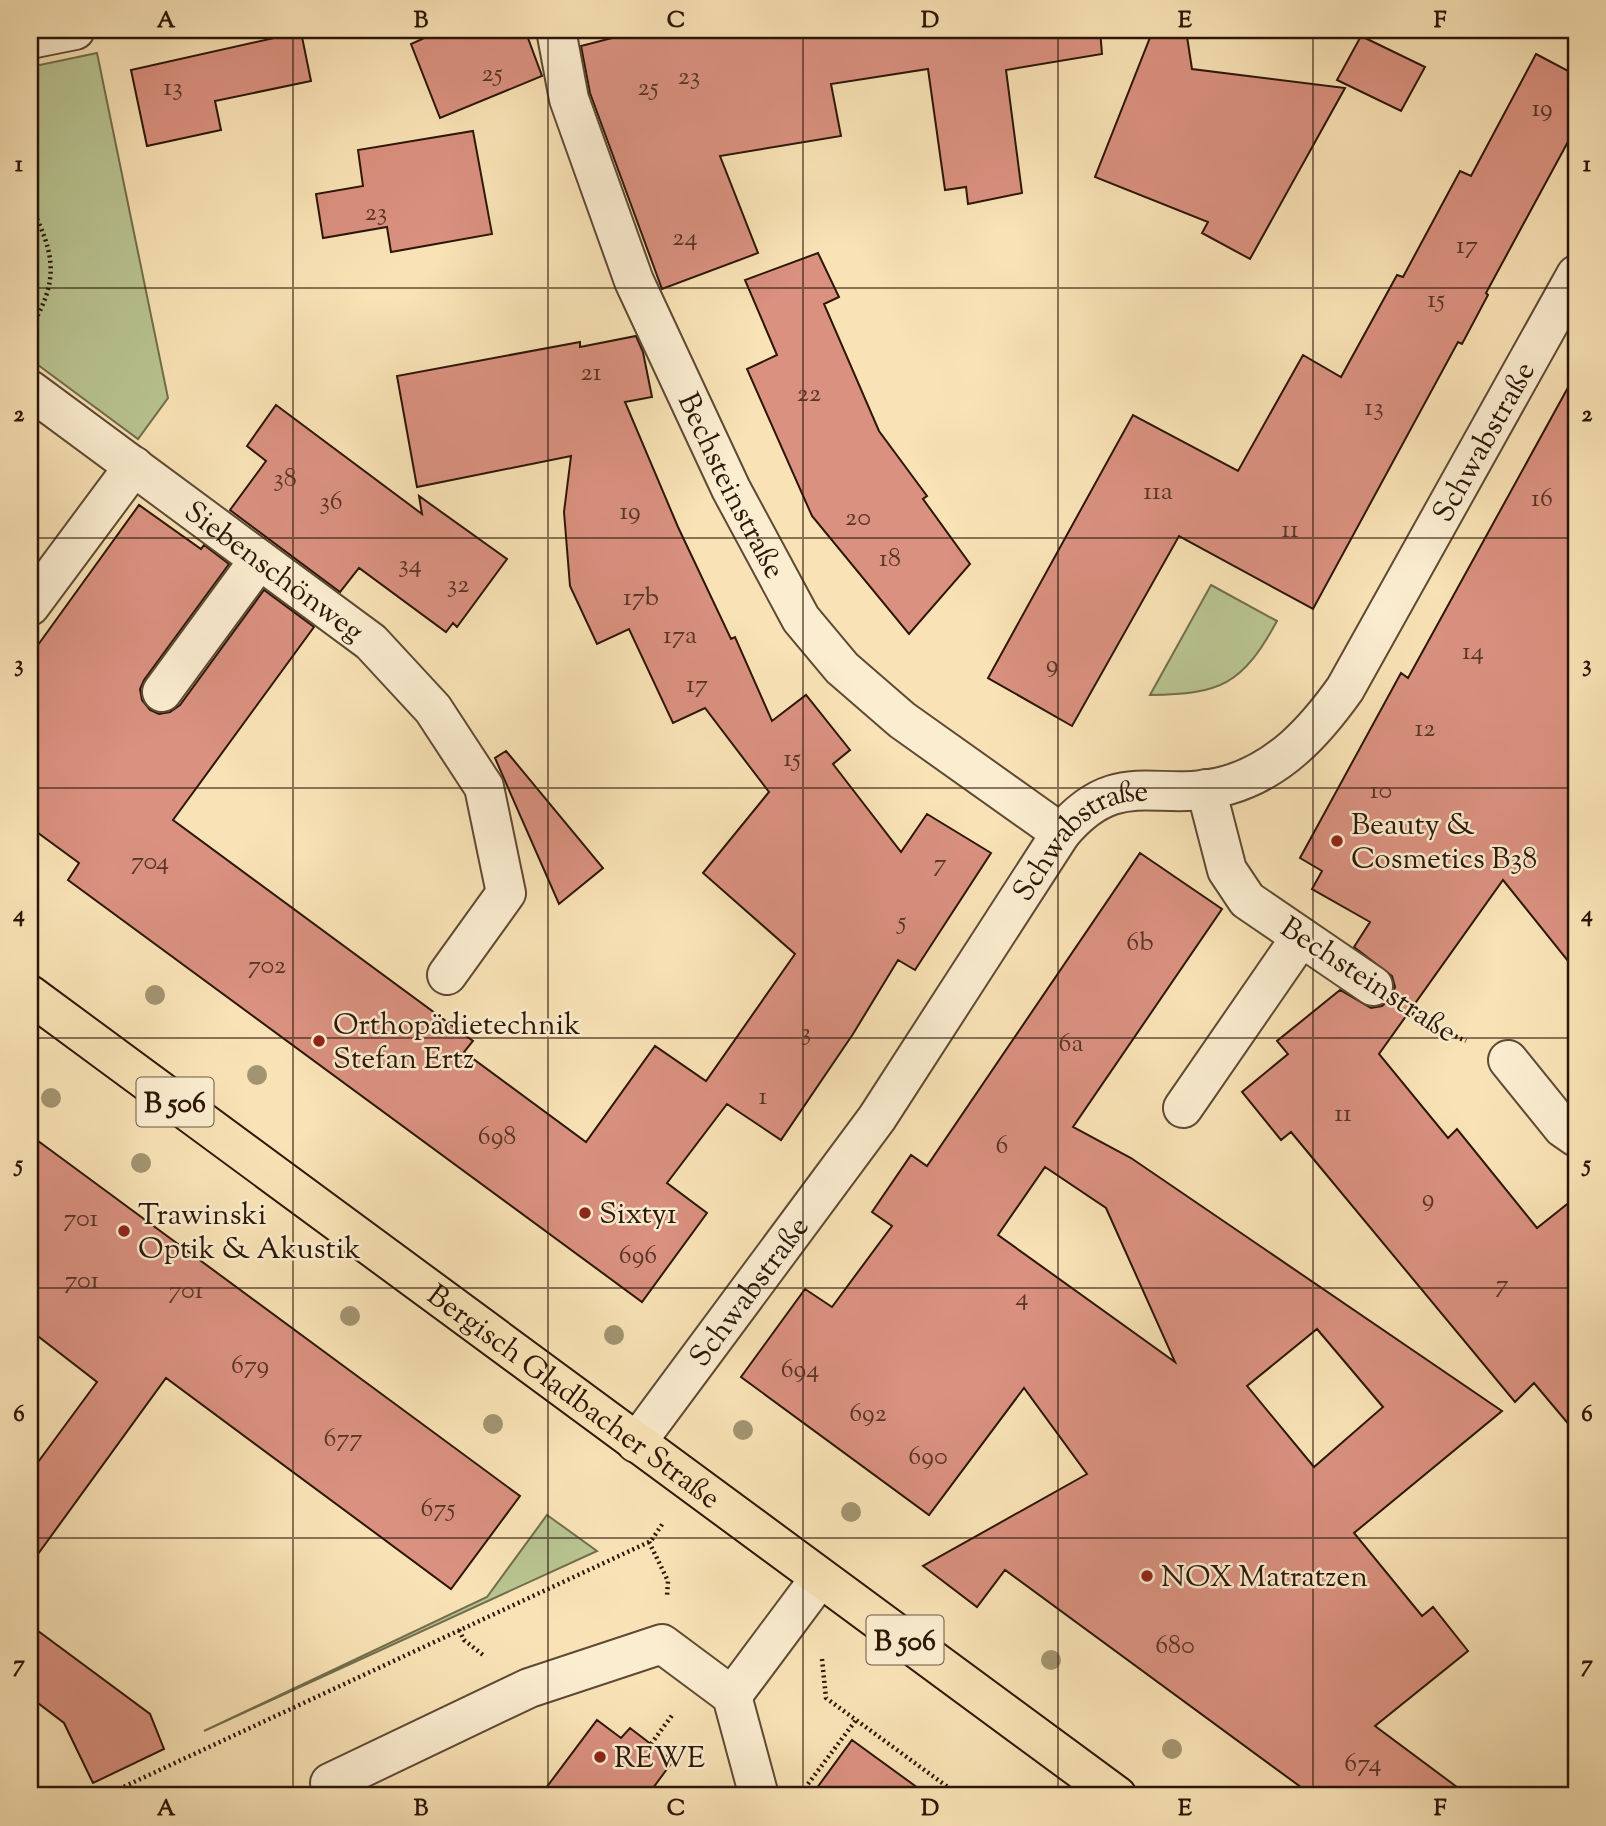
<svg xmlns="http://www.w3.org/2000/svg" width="1606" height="1826" viewBox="0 0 1606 1826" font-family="'Sorts Mill Goudy',serif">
  <rect width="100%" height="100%" fill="#f9e3b6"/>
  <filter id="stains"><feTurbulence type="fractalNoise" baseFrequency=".00286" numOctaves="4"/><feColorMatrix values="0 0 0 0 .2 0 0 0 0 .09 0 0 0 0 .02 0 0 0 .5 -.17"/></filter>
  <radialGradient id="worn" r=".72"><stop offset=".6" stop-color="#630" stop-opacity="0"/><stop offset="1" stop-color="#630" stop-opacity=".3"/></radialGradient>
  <path fill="#b9c592" stroke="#726e4d" stroke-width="2" d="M97 53 168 398 138 439 30 359V67Z
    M1211 585 1277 621C1242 685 1221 694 1150 695Z
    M547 1515 597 1551 204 1731 487 1597Z"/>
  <path fill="#da9180" stroke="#2c1608" stroke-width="2" fill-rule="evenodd" d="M442 30H525L542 76 440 118 411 44Z
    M643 30H1100L1102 54 1006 70 1022 193 968 204 966 187 945 190 928 69 831 84 841 136 720 156 758 253 662 289 590 93 581 46Z
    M1153 30H1186L1192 69 1345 88 1250 259 1202 233 1208 222 1095 177Z
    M301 32 311 81 215 101 221 130 147 146 131 70Z
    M1361 36 1425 67 1401 111 1337 80Z
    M1536 54 1576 75V127L1486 293 1488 295 1462 344 1458 342 1313 609 1179 536 1072 726 988 678 1133 415 1238 471 1303 355 1341 377 1397 275 1403 277 1460 171 1471 176Z
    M473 131 492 234 391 252 387 227 323 238 316 194 363 186 358 150Z
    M818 253 839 297 824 304 879 431 927 496 923 499 970 564 909 634 812 516 747 369 777 355 745 280Z
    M636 336 643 352 652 397 625 402 678 527 731 639 735 637 772 721 806 695 850 750 833 764 901 852 927 814 991 853 915 970 898 960 853 1034 781 1140 727 1104 667 1183 707 1213 642 1302 68 880 79 863 30 827V656L139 505 201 549 204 545 229 564 144 680 140 689 142 700 150 710 159 714 170 712 180 705 264 590 314 627 173 820 473 1041 464 1052 586 1142 655 1046 706 1081 795 954 703 873 769 792 705 708 673 723 629 629 597 644 570 586 564 512 571 456 417 487 397 376 580 342V347Z
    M1576 373V971L1503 880 1379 1054 1448 1138 1457 1129 1537 1228 1576 1197V1433L1534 1383 1515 1402 1291 1132 1281 1140 1242 1092 1288 1054 1277 1041 1340 990 1371 1008 1382 1006 1391 998 1395 987 1392 976 1354 947 1370 922 1312 889 1322 871 1300 858 1401 673 1408 678Z
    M276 405 422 514 419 496 507 559 457 627 453 623 446 632 359 568 340 592 230 510 266 461 247 446Z
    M506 751 603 868 559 904 495 758Z
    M1140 853 1222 909 1073 1127 1131 1158 1502 1411 1354 1533 1422 1616 1433 1607 1468 1651 1375 1726 1469 1796H1313L1005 1570 977 1607 923 1566 1087 1474 1024 1388 929 1515 741 1377 805 1289 832 1307 892 1226 872 1212 911 1155 927 1166ZM1045 1167 1106 1208 1175 1362 998 1235ZM1317 1329 1383 1407 1314 1467 1247 1386Z
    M30 1135 520 1496 451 1589 166 1378 30 1565V1473L97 1382 30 1330Z
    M30 1625 150 1714 164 1749 93 1783 64 1723 30 1697Z
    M597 1720 621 1738 630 1728 673 1761 647 1796H540Z
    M852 1740 929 1796H811Z"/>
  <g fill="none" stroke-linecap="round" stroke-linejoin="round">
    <g stroke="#5f4934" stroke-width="42">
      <g id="minor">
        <path id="s1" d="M556 30 569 99 634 281 731 489 801 619 842 668 902 720 1061 833"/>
        <path d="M30 39 75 30"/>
        <path id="s2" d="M30 390 371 642 433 709 484 787 506 893 447 975"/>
        <path d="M30 606 134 466"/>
        <path d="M162 692 259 560"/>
        <path d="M1206 789 1227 870 1247 900 1373 986"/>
        <path d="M1508 1060 1563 1128 1576 1137"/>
        <path d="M1183 1108 1301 937"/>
        <path id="s3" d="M636 1443 877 1118 1061 833C1119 764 1157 805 1228 785 1280 770 1315 731 1345 689L1576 275"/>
        <path d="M732 1696 820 1578"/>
        <path d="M330 1783 529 1688 662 1644 732 1696 759 1796"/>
      </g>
    </g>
    <g stroke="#2c1608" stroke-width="42">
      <g id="major">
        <path id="s4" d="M30 995 1117 1796"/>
      </g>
    </g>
    <path stroke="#2c1608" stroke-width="4.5" stroke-dasharray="2 3.5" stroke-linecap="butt" d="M30 204C55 255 60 279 30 329
      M1412 1013 1429 1025 1466 1041
      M649 1542 668 1581 667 1596
      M459 1630 464 1640 483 1655
      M822 1659 826 1698 960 1796
      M651 1744 673 1714
      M808 1784 856 1720
      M104 1796 651 1541 663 1523"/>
    <use href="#minor" stroke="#fbedd0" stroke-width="38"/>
    <use href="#major" stroke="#f9e3b6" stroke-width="38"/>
  </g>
  <g fill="#a39471">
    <circle cx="155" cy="995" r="10"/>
    <circle cx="257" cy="1075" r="10"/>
    <circle cx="51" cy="1098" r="10"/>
    <circle cx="141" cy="1163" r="10"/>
    <circle cx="350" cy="1316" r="10"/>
    <circle cx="614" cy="1335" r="10"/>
    <circle cx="493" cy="1424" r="10"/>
    <circle cx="743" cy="1430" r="10"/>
    <circle cx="851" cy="1512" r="10"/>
    <circle cx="1051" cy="1660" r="10"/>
    <circle cx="1172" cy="1749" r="10"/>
  </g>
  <path fill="none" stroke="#2c1608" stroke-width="2" stroke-opacity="0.55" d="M293 30V1796M548 30V1796M803 30V1796M1058 30V1796M1313 30V1796M30 288H1576M30 538H1576M30 788H1576M30 1038H1576M30 1288H1576M30 1538H1576"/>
  <g fill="#8f2418" stroke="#fbedd0" stroke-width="2.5">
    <circle cx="1337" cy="841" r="7"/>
    <circle cx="319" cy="1041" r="7"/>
    <circle cx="585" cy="1213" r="7"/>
    <circle cx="124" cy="1231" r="7"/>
    <circle cx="1147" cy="1576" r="7"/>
    <circle cx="600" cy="1757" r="7"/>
  </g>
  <g text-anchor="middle" stroke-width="5" stroke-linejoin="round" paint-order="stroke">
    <g font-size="26" fill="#583526">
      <text x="492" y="81">25</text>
      <text x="689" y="84">23</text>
      <text x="173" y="95">13</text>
      <text x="648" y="95">25</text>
      <text x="1542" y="116">19</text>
      <text x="376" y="220">23</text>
      <text x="685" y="245">24</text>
      <text x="1467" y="253">17</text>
      <text x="1436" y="307">15</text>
      <text x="591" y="380">21</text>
      <text x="809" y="401">22</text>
      <text x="1374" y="415">13</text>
      <text x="285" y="486">38</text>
      <text x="1158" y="499">11a</text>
      <text x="1542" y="506">16</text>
      <text x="331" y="509">36</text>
      <text x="630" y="519">19</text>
      <text x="858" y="525">20</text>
      <text x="1290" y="537">11</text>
      <text x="890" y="566">18</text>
      <text x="410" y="572">34</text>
      <text x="458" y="592">32</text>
      <text x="641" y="605">17b</text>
      <text x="680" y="643">17a</text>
      <text x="1473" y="659">14</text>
      <text x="1052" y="672">9</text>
      <text x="697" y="692">17</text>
      <text x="1425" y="736">12</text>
      <text x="792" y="766">15</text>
      <text x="1381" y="798">10</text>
      <text x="150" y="869">704</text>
      <text x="940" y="871">7</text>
      <text x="902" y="929">5</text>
      <text x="1140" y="950">6b</text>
      <text x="267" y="973">702</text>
      <text x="806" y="1040">3</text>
      <text x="1071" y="1051">6a</text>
      <text x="763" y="1104">1</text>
      <text x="1343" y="1121">11</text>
      <text x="497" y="1144">698</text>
      <text x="1002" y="1153">6</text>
      <text x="1428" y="1206">9</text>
      <text x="81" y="1226">701</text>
      <text x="638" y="1263">696</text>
      <text x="82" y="1288">701</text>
      <text x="1502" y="1292">7</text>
      <text x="186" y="1298">701</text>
      <text x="1022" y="1305">4</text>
      <text x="250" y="1373">679</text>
      <text x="800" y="1377">694</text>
      <text x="868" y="1421">692</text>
      <text x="343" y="1446">677</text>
      <text x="928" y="1464">690</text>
      <text x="438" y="1516">675</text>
      <text x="1175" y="1653">680</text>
      <text x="1363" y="1771">674</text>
    </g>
    <g fill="#fbedd0" stroke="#6a5644" stroke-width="2">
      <rect x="136.5" y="1077.5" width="77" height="49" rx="5"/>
      <rect x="866.5" y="1615.5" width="77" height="49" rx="5"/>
    </g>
    <g font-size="28" font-weight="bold" fill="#2c1608">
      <text x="175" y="1112">B 506</text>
      <text x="905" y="1650">B 506</text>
    </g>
    <g font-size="30" fill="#2c1608" stroke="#fbedd0">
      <text dy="10" stroke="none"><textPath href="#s3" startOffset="1363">Schwabstraße</textPath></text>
      <text dy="10" stroke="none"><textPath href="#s1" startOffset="490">Bechsteinstraße</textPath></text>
      <text dy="10" stroke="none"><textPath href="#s2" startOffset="304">Siebenschönweg</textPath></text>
      <text dy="10" stroke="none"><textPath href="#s3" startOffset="756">Schwabstraße</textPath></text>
      <text transform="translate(1369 979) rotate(33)" y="10">Bechsteinstraße</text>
      <text dy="10" stroke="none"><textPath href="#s3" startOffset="189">Schwabstraße</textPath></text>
      <text dy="10" stroke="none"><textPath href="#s4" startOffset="676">Bergisch Gladbacher Straße</textPath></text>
    </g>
    <g font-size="30" fill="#2c1608" stroke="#fbedd0" text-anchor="start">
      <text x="1351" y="834">Beauty &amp;<tspan x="1351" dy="34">Cosmetics B38</tspan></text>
      <text x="333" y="1034">Orthopädietechnik<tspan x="333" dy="34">Stefan Ertz</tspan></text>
      <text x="599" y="1223">Sixty1</text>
      <text x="138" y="1224">Trawinski<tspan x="138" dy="34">Optik &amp; Akustik</tspan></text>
      <text x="1161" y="1586">NOX Matratzen</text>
      <text x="614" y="1767">REWE</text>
    </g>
  </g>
  <rect width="1606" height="1826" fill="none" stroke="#f9e3b6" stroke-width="77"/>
  <rect x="38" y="38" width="1530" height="1749" fill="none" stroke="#2c1608" stroke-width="2.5"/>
  <g font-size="23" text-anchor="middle" font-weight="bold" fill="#2c1608">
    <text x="166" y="27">A</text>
    <text x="421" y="27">B</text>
    <text x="676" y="27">C</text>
    <text x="930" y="27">D</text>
    <text x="1185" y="27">E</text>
    <text x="1440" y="27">F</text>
    <text x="19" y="171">1</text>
    <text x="1587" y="171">1</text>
    <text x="19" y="421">2</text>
    <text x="1587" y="421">2</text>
    <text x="19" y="671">3</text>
    <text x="1587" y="671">3</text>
    <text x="19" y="921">4</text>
    <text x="1587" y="921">4</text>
    <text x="19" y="1171">5</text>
    <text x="1587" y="1171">5</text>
    <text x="19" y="1421">6</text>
    <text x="1587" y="1421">6</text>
    <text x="19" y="1671">7</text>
    <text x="1587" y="1671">7</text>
    <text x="166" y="1815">A</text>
    <text x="421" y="1815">B</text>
    <text x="676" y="1815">C</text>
    <text x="930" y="1815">D</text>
    <text x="1185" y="1815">E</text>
    <text x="1440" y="1815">F</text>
  </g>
  <rect width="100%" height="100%" filter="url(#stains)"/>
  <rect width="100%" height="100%" fill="url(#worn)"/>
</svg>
